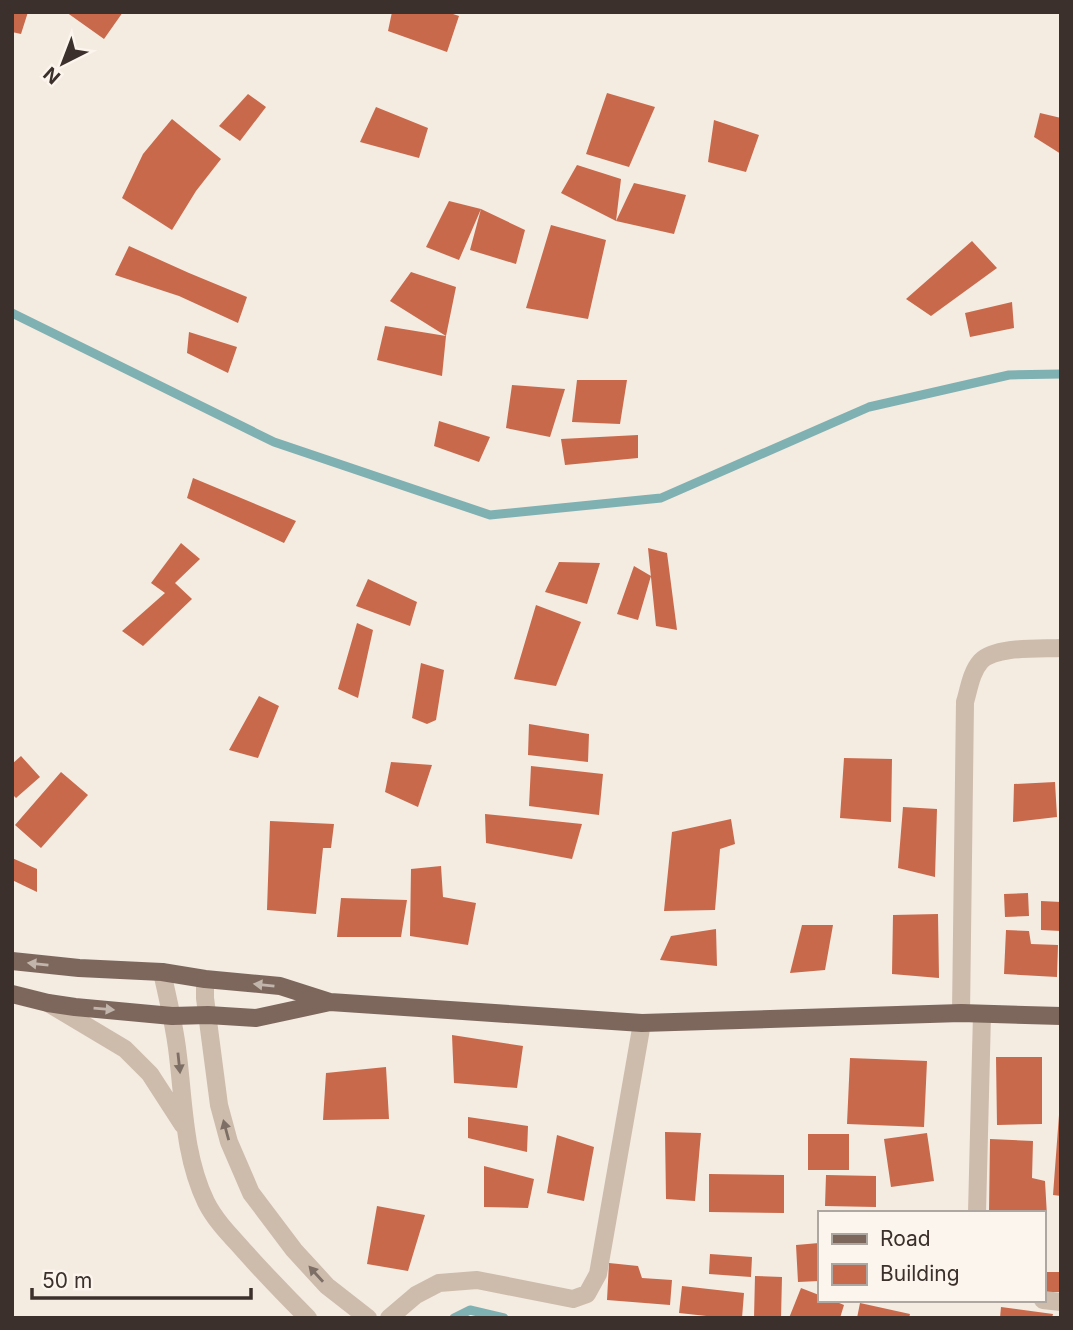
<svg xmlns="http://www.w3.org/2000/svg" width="1073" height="1330" viewBox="0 0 1073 1330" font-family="Inter,sans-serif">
  <rect width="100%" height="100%" fill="#f4ebe1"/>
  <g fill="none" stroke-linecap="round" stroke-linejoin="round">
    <path stroke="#7fb0b2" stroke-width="9" d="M12 313 274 442 490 515 661 498 869 407 1009 375 1061 374
      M454 1318 470 1310 504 1318"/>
  </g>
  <path fill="#c8694b" d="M12 12H28L21 34 12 32Z
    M66 12H123L104 39Z
    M392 12H447L459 16 447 52 388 31Z
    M607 93 655 107 629 167 586 154Z
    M248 94 266 107 240 141 219 126Z
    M376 107 428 128 419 158 360 142Z
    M1040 113 1061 118V154L1034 137Z
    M172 119 221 159 196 191 172 230 122 198 143 154Z
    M714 120 759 135 746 172 708 162Z
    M577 165 621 179 616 221 634 183 686 195 674 234 616 221 561 193Z
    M449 201 481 209 525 230 516 264 470 250 481 209 459 260 426 247Z
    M551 225 606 240 588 319 526 308Z
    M972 241 997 268 931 316 906 299Z
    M129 246 189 273 247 297 238 323 179 296 115 275Z
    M411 272 456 287 446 336 390 301Z
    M1012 302 1014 328 970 337 965 313Z
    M385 326 446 336 442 376 377 360Z
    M189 332 237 347 228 373 187 353Z
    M577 380H627L620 424 572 422Z
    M512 385 565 389 550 437 506 428Z
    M439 421 490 437 479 462 434 446Z
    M638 435V458L565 465 561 439Z
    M193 478 296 521 284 543 187 498Z
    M181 543 200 559 175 583 192 599 143 646 122 631 165 593 151 583Z
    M648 548 667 553 677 630 656 626Z
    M559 562 600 563 587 604 545 592Z
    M634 566 651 576 638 620 617 614Z
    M368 579 417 602 410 626 356 606Z
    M536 605 581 622 556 686 514 679Z
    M357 623 373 630 358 698 338 689Z
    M421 663 444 670 436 720 427 724 412 718Z
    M259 696 279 706 258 758 229 750Z
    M529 724 589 734 588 762 528 755Z
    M21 756 40 777 16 798 12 794V764Z
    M844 758 892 759 891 822 840 818Z
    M391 762 432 765 418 807 385 792Z
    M531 766 603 774 599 815 529 806Z
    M61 772 88 795 41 848 15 825Z
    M1055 782 1057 817 1013 822 1014 784Z
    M903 807 937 809 935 877 898 868Z
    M485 814 582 824 572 859 486 843Z
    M731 819 735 844 720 849 715 910 664 911 672 832Z
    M270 821 334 824 331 848H323L316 914 267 910Z
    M12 858 37 869V892L12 880Z
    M441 866 443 897 476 903 468 945 410 936 411 869Z
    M1028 893 1029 916 1005 917 1004 894Z
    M341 898 407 900 401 937H337Z
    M1041 901 1061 902V931L1041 930Z
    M938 914 939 978 892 974 893 915Z
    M802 925H833L825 970 790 973Z
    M716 929 717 966 660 960 671 936Z
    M1006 930 1029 931 1031 944 1058 945 1057 977 1004 974Z
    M452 1035 523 1046 517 1088 454 1083Z
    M996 1057H1042V1124L997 1125Z
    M850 1058 927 1061 924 1127 847 1124Z
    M386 1067 389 1119 323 1120 326 1073Z
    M1059 1115H1061V1196L1053 1195Z
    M468 1117 528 1126 527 1152 468 1138Z
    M665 1132 701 1133 695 1201 666 1199Z
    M927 1133 934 1181 891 1187 884 1139Z
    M808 1134H849V1170H808Z
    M557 1135 594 1147 584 1201 547 1193Z
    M990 1139 1033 1141 1032 1178 1045 1181 1047 1216H1043V1213H989Z
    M484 1166 534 1179 528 1208 484 1207Z
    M709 1174 784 1175V1213L709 1212Z
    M826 1175 876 1176V1207L825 1206Z
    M377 1206 425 1215 408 1271 367 1264Z
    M819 1243V1281L798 1282 796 1245Z
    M710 1254 752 1257 751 1277 709 1274Z
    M609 1263 638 1266 642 1278 672 1280 670 1305 607 1300Z
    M1043 1272H1061V1292H1043Z
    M755 1276 782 1277 781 1318H754Z
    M682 1286 744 1293 742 1318H725L679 1313Z
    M801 1288 819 1295V1300H832L844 1305 840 1318H789Z
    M860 1303 910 1314 909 1318H857Z
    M1001 1307 1053 1314 1052 1318H1000Z"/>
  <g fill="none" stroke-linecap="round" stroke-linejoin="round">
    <path stroke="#cdbbac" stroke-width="18" d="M162 972C168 1000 175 1027 178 1056 184 1105 184 1156 206 1202 214 1218 226 1231 238 1244 261 1270 284 1294 308 1318
      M205 979V998L219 1105 229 1142 251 1193 294 1250 327 1286 368 1318
      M48 1003 125 1049 150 1074 183 1125
      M961 1013 965 702C969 689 971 672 981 661 996 646 1039 649 1061 648
      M977 1213 982 1014
      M1043 1300 1061 1302
      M389 1318 416 1295 439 1283 477 1280 573 1299 587 1294 598 1274 642 1023"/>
    <path stroke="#7d675c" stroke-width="18" d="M12 961 79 968 162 972 205 979 280 986 330 1002 642 1023 961 1013 1061 1016
      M12 994 48 1003 75 1007 172 1016 208 1015 256 1018 330 1002"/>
  </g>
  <defs><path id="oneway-solid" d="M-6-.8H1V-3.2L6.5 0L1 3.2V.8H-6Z" transform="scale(1.75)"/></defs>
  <g fill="#c2b5ac">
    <use href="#oneway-solid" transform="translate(38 964) rotate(-174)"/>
    <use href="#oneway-solid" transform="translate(264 985) rotate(-174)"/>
    <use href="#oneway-solid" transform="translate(104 1009) rotate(5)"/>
  </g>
  <g fill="#7d6f65">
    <use href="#oneway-solid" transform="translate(179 1063) rotate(84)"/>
    <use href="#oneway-solid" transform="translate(226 1130) rotate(-105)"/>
    <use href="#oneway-solid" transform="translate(316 1274) rotate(-132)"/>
  </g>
  <rect width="1073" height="1330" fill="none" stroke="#3b302b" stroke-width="28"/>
  <rect x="818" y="1211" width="228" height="91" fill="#fbf5ee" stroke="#aea6a0" stroke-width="2"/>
  <rect x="832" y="1234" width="35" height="10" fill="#7d675c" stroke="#aea6a0" stroke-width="2"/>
  <text x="880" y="1246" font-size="21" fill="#3b302b">Road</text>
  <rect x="832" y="1264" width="35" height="21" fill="#c8694b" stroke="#aea6a0" stroke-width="2"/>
  <text x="880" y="1281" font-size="21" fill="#3b302b">Building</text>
  <g transform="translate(63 63) rotate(222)" stroke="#fbf5ee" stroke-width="5" paint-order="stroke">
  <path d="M0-5L12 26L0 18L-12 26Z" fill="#3b302b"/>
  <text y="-10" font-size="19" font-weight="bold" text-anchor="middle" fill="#3b302b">N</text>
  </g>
  <path d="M32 1288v10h219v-10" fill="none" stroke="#3b302b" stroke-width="3.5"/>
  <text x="42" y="1288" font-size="21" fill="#3b302b" stroke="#fbf5ee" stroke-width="5" paint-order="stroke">50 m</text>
</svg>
